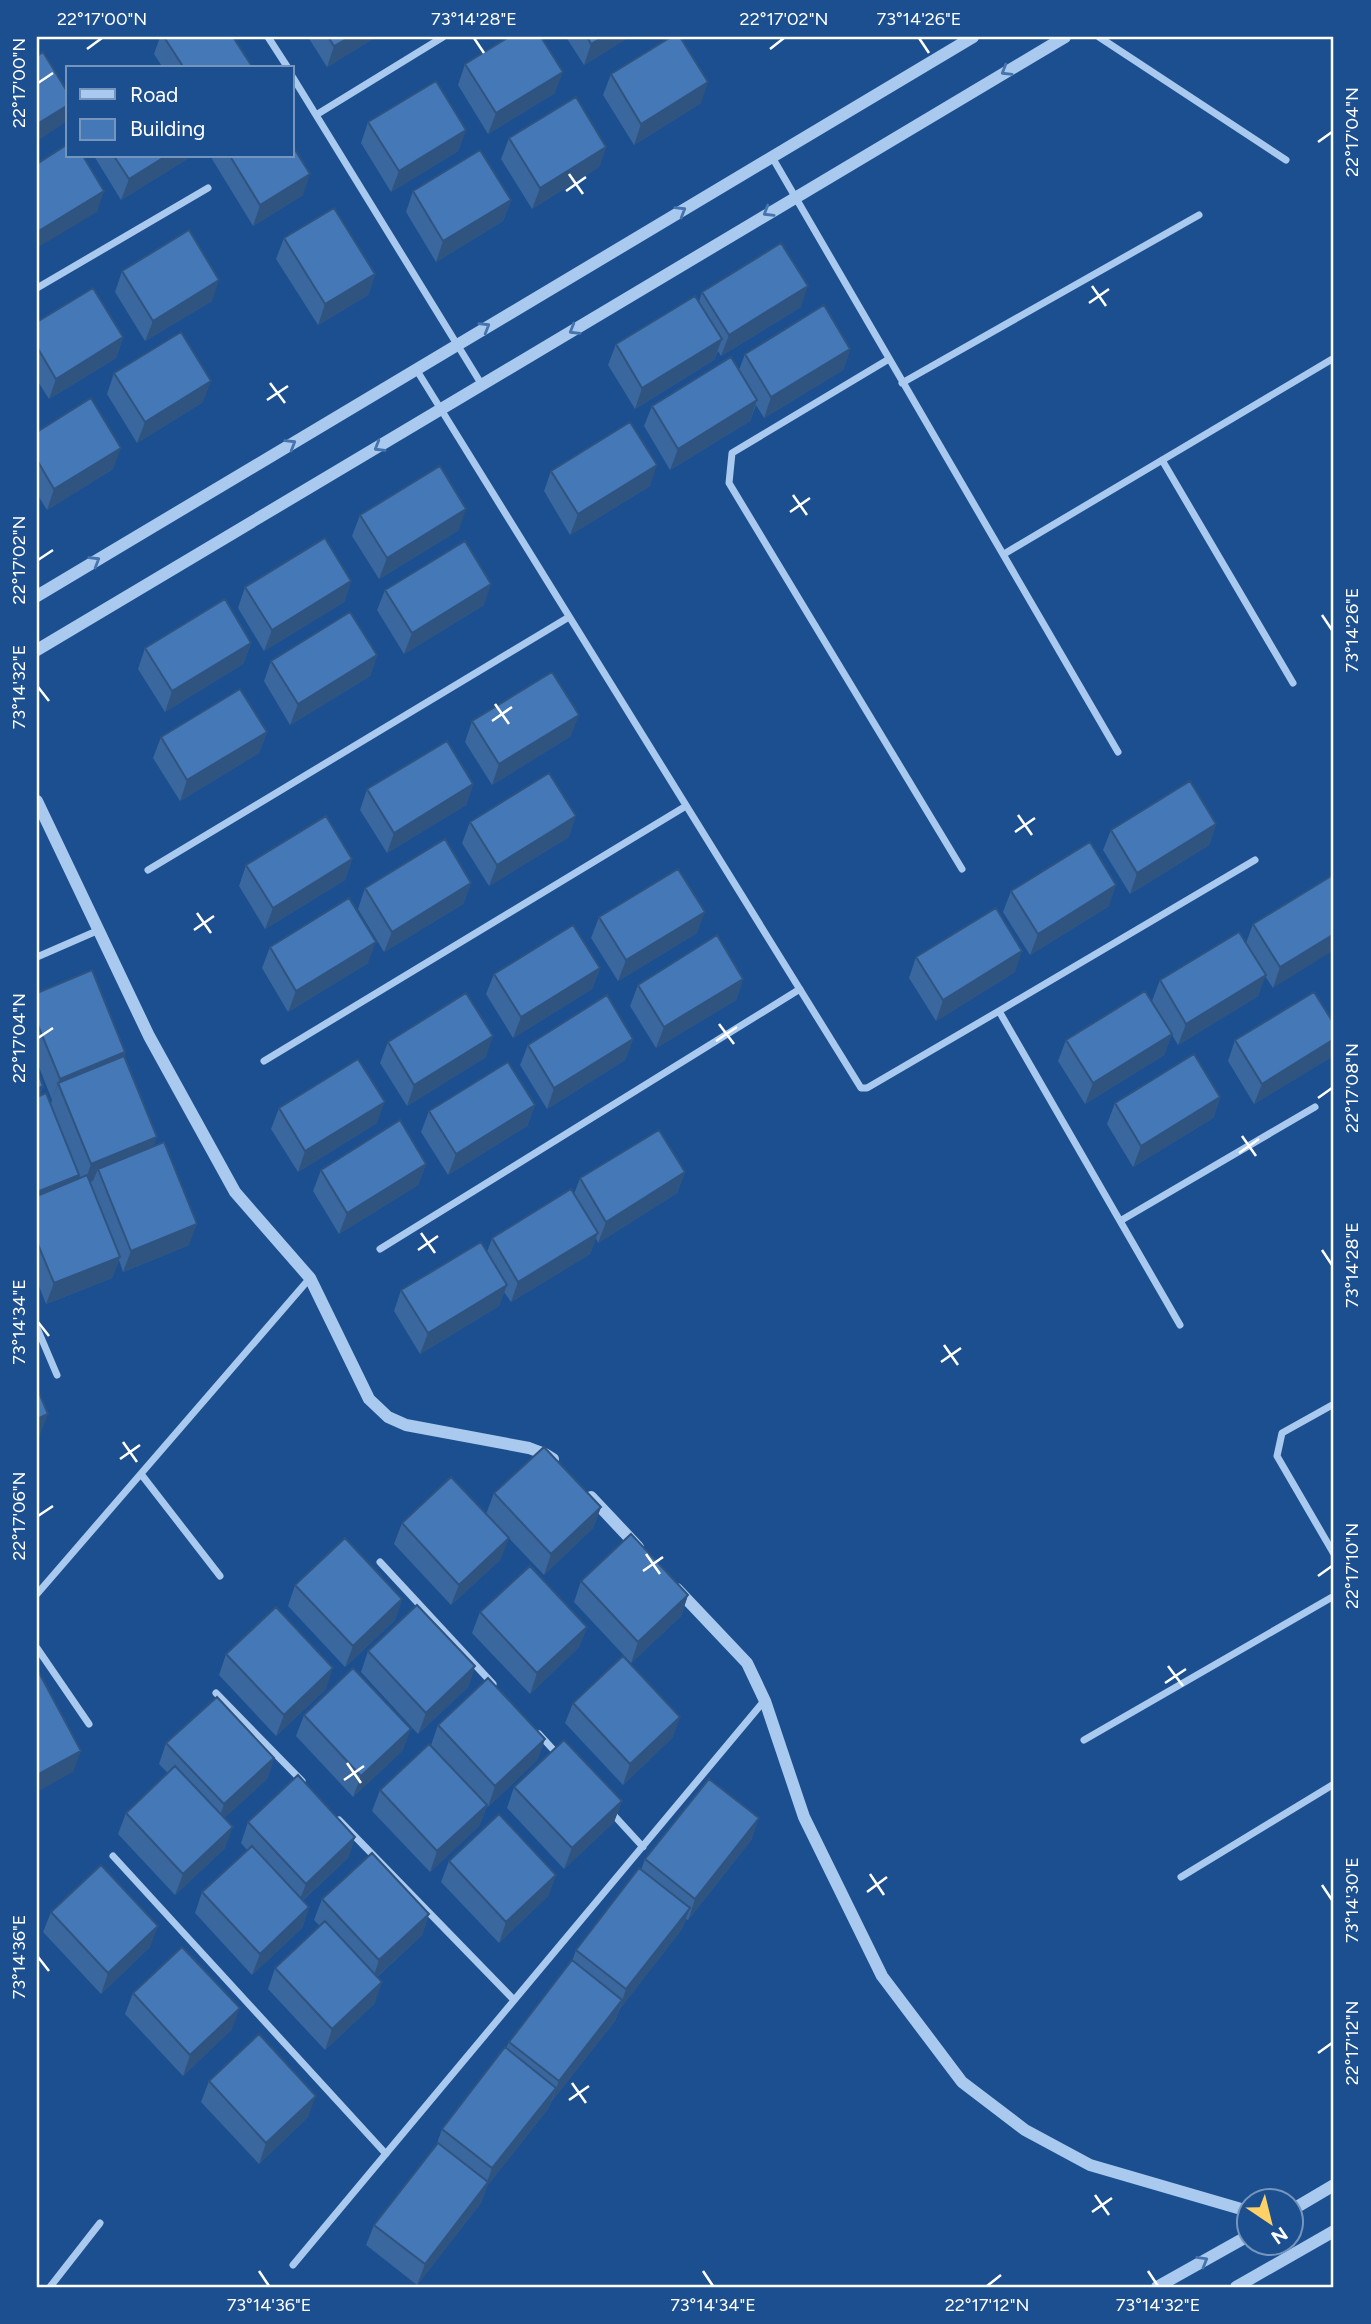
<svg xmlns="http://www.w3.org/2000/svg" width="1371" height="2324" viewBox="0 0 1371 2324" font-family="Figtree,sans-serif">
  <rect width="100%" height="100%" fill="#1b4f8f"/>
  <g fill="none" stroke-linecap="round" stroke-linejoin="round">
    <path stroke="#a9c9ee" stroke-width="7" d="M268 37 288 68
      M1099 37 1286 160
      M292 76 482 385
      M316 115 443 37
      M772 157 1118 752
      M37 288 208 188
      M889 359 732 453 729 483 962 869
      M416 369 861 1088H867L999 1011 1180 1325
      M902 383 1199 215
      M1162 460 1293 683
      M1004 554 1334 358
      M148 870 569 617
      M37 957 99 930
      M999 1011 1255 860
      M264 1061 686 806
      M1120 1221 1315 1107
      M380 1249 800 989
      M37 1328 57 1375
      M1334 1404 1282 1433 1277 1456 1334 1554
      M141 1474 220 1576
      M380 1562 493 1684
      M37 1594 310 1278
      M37 1648 89 1724
      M216 1693 302 1781
      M539 1734 559 1756
      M1084 1740 1334 1596
      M610 1811 643 1847
      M339 1820 514 2000
      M113 1856 386 2154
      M1181 1877 1334 1784
      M293 2265 764 1701
      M50 2287 100 2223"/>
    <path stroke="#a9c9ee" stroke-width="12" d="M37 596 973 37
      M37 650 1065 37
      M37 801 149 1036 235 1192 310 1278 369 1399 388 1417 406 1425 529 1448 545 1454 553 1459
      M591 1497 638 1547
      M677 1589 747 1663 765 1701 804 1817 882 1976 962 2082 1025 2130 1090 2165 1248 2211
      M1290 2211 1334 2185
      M1157 2287 1248 2236
      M1236 2287 1334 2231"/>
  </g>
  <path fill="#3a679d" d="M160 37H233L253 68H163L154 54Z
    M308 37H376L327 67Z
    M566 37H629L584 65Z
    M465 64 555 93 488 134 458 85Z
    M611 74 701 103 634 145 603 95Z
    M368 122 466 130 458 151 391 192 361 143Z
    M509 138 606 147 599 167 532 209 501 159Z
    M94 156H189L187 159 121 200Z
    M213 156H292L303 195 253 226 212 159Z
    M413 191 511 200 503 221 436 262 406 212Z
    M284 238 375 274 368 295 318 325 276 259Z
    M122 271 212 301 145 341 115 292Z
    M702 292 801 307 721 356 718 351 714 360 635 409 608 365 616 344 699 302Z
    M37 322 123 337 116 358 49 399 37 380Z
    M850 349 843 370 764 418 756 405 750 421 670 470 644 426 652 406 739 370 745 354Z
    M114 373 203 402 137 443 107 394Z
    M37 432 113 469 47 510 37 494Z
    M551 471 650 486 570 535 544 491Z
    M360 515 459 530 379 579 352 536Z
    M351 581 344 602 264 651 238 608 245 587Z
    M385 590 484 605 404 654 377 610Z
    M251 643 243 664 165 712 138 669 145 648Z
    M377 655 370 676 290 725 264 681 271 661Z
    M472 721 571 736 492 785 465 742Z
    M267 732 259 753 180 801 153 758 161 737Z
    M473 784 466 805 387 853 360 810 367 789Z
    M470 822 569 837 489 886 462 843Z
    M1216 824 1209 845 1130 894 1103 850 1111 830Z
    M352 859 345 880 265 929 239 886 246 865Z
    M1333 875 1273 988 1265 976 1258 996 1178 1045 1152 1001 1160 980 1246 943 1253 924Z
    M471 883 463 904 384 952 358 909 365 888Z
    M1011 891 1109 906 1030 955 1003 912Z
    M599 917 697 933 618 981 591 938Z
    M270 947 368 963 288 1012 262 968Z
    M916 957 1015 972 936 1021 909 978Z
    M600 968 592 989 513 1038 486 994 494 974Z
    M743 979 736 1000 656 1048 630 1006 638 985Z
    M37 993 125 1052 124 1056 154 1146 189 1245 123 1272 119 1260 112 1278 46 1304 37 1281V1070L43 1086 40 1096 79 1175 77 1179 80 1178 51 1104 52 1100 37 1062Z
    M1334 1024 1333 1056 1254 1104 1228 1061 1235 1040Z
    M1172 1034 1164 1055 1085 1104 1058 1061 1066 1040Z
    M633 1039 625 1060 547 1109 520 1065 528 1045Z
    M388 1042 486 1057 407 1106 380 1063Z
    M1220 1097 1213 1118 1133 1167 1107 1124 1115 1103Z
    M535 1105 527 1126 448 1175 421 1132 429 1111Z
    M279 1108 377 1123 298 1172 271 1129Z
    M426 1164 418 1185 339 1234 313 1191 321 1170Z
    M685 1172 677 1193 598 1243 596 1238 590 1254 511 1302 504 1292 499 1306 420 1354 394 1311 401 1290 487 1252 492 1238 574 1194 580 1178Z
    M494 1493 601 1507 593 1528 544 1575 486 1514Z
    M402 1523 501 1559 451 1605 394 1544Z
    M581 1581 688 1595 681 1616 631 1663 574 1602Z
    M295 1585 402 1599 395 1620 345 1667 288 1606Z
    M480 1612 587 1627 579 1647 530 1694 472 1633Z
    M368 1651 475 1666 468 1687 418 1734 361 1672Z
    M226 1654 326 1689 276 1736 219 1675Z
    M573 1703 680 1717 672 1738 623 1785 565 1723Z
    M304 1715 403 1750 353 1797 296 1736Z
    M438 1725 545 1739 537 1760 488 1807 487 1806 479 1826 430 1872 372 1811 380 1790 431 1745Z
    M166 1743 274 1758 267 1779 224 1818 225 1848 175 1895 118 1834 126 1813 168 1773 159 1764Z
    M514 1787 622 1801 614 1822 564 1869 507 1808Z
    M248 1822 355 1837 348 1858 303 1900 309 1907 302 1928 252 1975 195 1913 202 1892 247 1850 241 1843Z
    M752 1839 688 1920 686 1919 682 1929 619 2010 615 2021 551 2102 548 2109 487 2186 481 2203 417 2285 366 2245 374 2225 436 2146 442 2129 506 2048 509 2042 572 1961 576 1950 641 1870 645 1859Z
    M449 1861 556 1875 548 1896 499 1943 441 1882Z
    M322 1899 429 1914 422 1935 377 1977 375 2003 325 2050 268 1989 275 1968 320 1926 314 1920Z
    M51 1912 150 1947 101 1994 43 1932Z
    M133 1993 232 2029 183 2076 125 2014Z
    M209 2081 308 2117 259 2164 201 2102Z"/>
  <path fill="#305480" d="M350 37H376L327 67 334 46Z
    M603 37H629L584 65 591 44Z
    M563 72 555 93 488 134 496 113Z
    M708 82 701 103 634 145 641 124Z
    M68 105V116L66 122 37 141V124Z
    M466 130 458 151 391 192 399 171Z
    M606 147 599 167 532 209 540 188Z
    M166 156H189L187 159 121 200 129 179Z
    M310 174 303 195 253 226 260 205Z
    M104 191 97 212 37 248V232Z
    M511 200 503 221 436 262 443 241Z
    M375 274 368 295 318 325 325 304Z
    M219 280 212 301 145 341 153 321Z
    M808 286 801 307 721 356 729 335Z
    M123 337 116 358 49 399 56 379Z
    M722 339 714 360 635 409 642 388Z
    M850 349 843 370 764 418 771 397Z
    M211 381 203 402 137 443 145 422Z
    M757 400 750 421 670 470 678 449Z
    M121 448 113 469 47 510 54 489Z
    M657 465 650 486 570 535 578 514Z
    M466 509 459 530 379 579 387 558Z
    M351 581 344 602 264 651 272 630Z
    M491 584 484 605 404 654 412 633Z
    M251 643 243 664 165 712 172 691Z
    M377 655 370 676 290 725 298 704Z
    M579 715 571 736 492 785 499 764Z
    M267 732 259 753 180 801 187 780Z
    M473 784 466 805 387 853 394 833Z
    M576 816 569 837 489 886 497 865Z
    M1216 824 1209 845 1130 894 1137 873Z
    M352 859 345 880 265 929 273 908Z
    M471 883 463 904 384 952 392 932Z
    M1116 885 1109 906 1030 955 1038 934Z
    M705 912 697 933 618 981 626 960Z
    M1334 934V950L1273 988 1280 967Z
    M376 942 368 963 288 1012 296 991Z
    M1022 951 1015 972 936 1021 943 1000Z
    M600 968 592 989 513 1038 521 1017Z
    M1266 975 1258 996 1178 1045 1186 1024Z
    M743 979 736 1000 656 1048 664 1027Z
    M1172 1034 1164 1055 1085 1104 1093 1083Z
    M493 1036 486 1057 407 1106 414 1085Z
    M633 1039 625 1060 547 1109 554 1088Z
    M1334 1039 1333 1056 1254 1104 1262 1084Z
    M125 1052 118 1073 58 1083 52 1100 60 1079Z
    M43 1086 37 1104V1089Z
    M1220 1097 1213 1118 1133 1167 1141 1146Z
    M385 1102 377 1123 298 1172 305 1151Z
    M535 1105 527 1126 448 1175 456 1154Z
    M157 1137 149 1158 98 1169 93 1181 84 1185 91 1164Z
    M426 1164 418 1185 339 1234 347 1213Z
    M685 1172 677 1193 598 1243 606 1222Z
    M79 1175 71 1195 37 1210V1192Z
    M197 1224 189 1245 123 1272 131 1251Z
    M598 1233 590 1254 511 1302 518 1282Z
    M120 1257 112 1278 46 1304 54 1283Z
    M507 1285 499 1306 420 1354 428 1333Z
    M48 1414 40 1435 37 1436V1419Z
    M601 1507 593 1528 544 1575 551 1554Z
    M509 1538 501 1559 451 1605 459 1585Z
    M688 1595 681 1616 631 1663 638 1642Z
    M402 1599 395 1620 345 1667 353 1646Z
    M587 1627 579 1647 530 1694 537 1673Z
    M475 1666 468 1687 418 1734 426 1713Z
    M333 1668 326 1689 276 1736 284 1715Z
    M680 1717 672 1738 623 1785 630 1764Z
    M411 1729 403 1750 353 1797 361 1776Z
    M545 1739 537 1760 488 1807 495 1786Z
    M81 1751 73 1772 37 1792V1775Z
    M274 1758 267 1779 217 1825 224 1804Z
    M622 1801 614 1822 564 1869 572 1848Z
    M487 1805 479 1826 430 1872 437 1851Z
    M759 1818 752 1839 688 1920 695 1899Z
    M233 1827 225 1848 175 1895 183 1874Z
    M355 1837 348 1858 298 1904 306 1884Z
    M556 1875 548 1896 499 1943 506 1922Z
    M309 1907 302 1928 252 1975 260 1954Z
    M690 1908 682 1929 619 2010 626 1989Z
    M429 1914 422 1935 372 1981 379 1960Z
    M158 1926 150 1947 101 1994 108 1973Z
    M382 1982 375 2003 325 2050 332 2029Z
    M622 2000 615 2021 551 2102 559 2081Z
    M240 2008 232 2029 183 2076 190 2055Z
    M556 2088 548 2109 487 2186 481 2203 417 2285 425 2264 486 2185 492 2168Z
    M316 2096 308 2117 259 2164 266 2143Z"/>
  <path fill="#4478b7" stroke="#305480" stroke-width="2" d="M164 37H233L253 68H184Z
    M328 37H350L334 46Z
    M509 37H541L563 72 496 113 465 64Z
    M587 37H603L591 44Z
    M671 37H680L708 82 641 124 611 74Z
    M43 52 68 93V105L37 124V56Z
    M436 81 466 130 399 171 368 122Z
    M576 97 606 147 540 188 509 138Z
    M68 144V156H83L104 191 37 232V164Z
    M292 145 310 174 260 205 230 156H292Z
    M480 150 511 200 443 241 413 191Z
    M114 156H166L129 179Z
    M334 208 375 274 325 304 284 238Z
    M189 230 219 280 153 321 122 271Z
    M781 243 808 286 729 335 702 292Z
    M93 288 123 337 56 379 37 347V322Z
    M695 296 722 339 642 388 616 344Z
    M824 305 850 349 771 397 745 354Z
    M181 332 211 381 145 422 114 373Z
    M731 357 757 400 678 449 652 406Z
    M91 398 121 448 54 489 37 460V432Z
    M630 422 657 465 578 514 551 471Z
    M440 466 466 509 387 558 360 515Z
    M325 538 351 581 272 630 245 587Z
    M465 541 491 584 412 633 385 590Z
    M225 599 251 643 172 691 145 648Z
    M350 612 377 655 298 704 271 661Z
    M552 672 579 715 499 764 472 721Z
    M240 689 267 732 187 780 161 737Z
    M447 741 473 784 394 833 367 789Z
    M549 773 576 816 497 865 470 822Z
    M1190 781 1216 824 1137 873 1111 830Z
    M326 816 352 859 273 908 246 865Z
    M445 839 471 883 392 932 365 888Z
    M1090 842 1116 885 1038 934 1011 891Z
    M678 869 705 912 626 960 599 917Z
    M1333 875 1334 878V934L1280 967 1253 924Z
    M349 898 376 942 296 991 270 947Z
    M996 908 1022 951 943 1000 916 957Z
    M573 925 600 968 521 1017 494 974Z
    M1239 932 1266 975 1186 1024 1160 980Z
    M717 935 743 979 664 1027 638 985Z
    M92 970 125 1052 60 1079 37 1023V993Z
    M1145 991 1172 1034 1093 1083 1066 1040Z
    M1314 992 1334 1024V1039L1262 1084 1235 1040Z
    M466 993 493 1036 414 1085 388 1042Z
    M607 995 633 1039 554 1088 528 1045Z
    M1194 1054 1220 1097 1141 1146 1115 1103Z
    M124 1056 157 1137 91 1164 58 1083Z
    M358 1059 385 1102 305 1151 279 1108Z
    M508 1062 535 1105 456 1154 429 1111Z
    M37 1070 43 1086 37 1089Z
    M46 1093 79 1175 37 1192V1097Z
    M400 1120 426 1164 347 1213 321 1170Z
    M659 1130 685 1172 606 1222 580 1178Z
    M164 1142 197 1224 131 1251 98 1169Z
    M87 1175 120 1257 54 1283 37 1242V1196Z
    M571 1189 598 1233 518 1282 492 1238Z
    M481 1242 507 1285 428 1333 401 1290Z
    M37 1388 48 1414 37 1419Z
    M544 1447 601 1507 551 1554 494 1493Z
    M451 1477 509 1538 459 1585 402 1523Z
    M631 1534 688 1595 638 1642 581 1581Z
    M345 1538 402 1599 353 1646 295 1585Z
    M530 1566 587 1627 537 1673 480 1612Z
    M417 1605 475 1666 426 1713 368 1651Z
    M276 1607 333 1668 284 1715 226 1654Z
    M623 1656 680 1717 630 1764 573 1703Z
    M353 1668 411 1729 361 1776 304 1715Z
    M37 1669 81 1751 37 1775Z
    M488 1678 545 1739 495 1786 438 1725Z
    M217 1697 274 1758 224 1804 166 1743Z
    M564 1740 622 1801 572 1848 514 1787Z
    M429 1744 487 1805 437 1851 380 1790Z
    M175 1766 233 1827 183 1874 126 1813Z
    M298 1775 355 1837 306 1884 248 1822Z
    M709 1779 759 1818 695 1899 645 1859Z
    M499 1814 556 1875 506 1922 449 1861Z
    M252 1846 309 1907 260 1954 202 1892Z
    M372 1853 429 1914 379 1960 322 1899Z
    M101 1865 158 1926 108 1973 51 1912Z
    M639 1868 690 1908 626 1989 576 1950Z
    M325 1921 382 1982 332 2029 275 1968Z
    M182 1947 240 2008 190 2055 133 1993Z
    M572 1960 622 2000 559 2081 509 2042Z
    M259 2034 316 2096 266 2143 209 2081Z
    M505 2047 556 2088 492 2168 442 2129Z
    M438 2143 488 2182 425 2264 374 2225Z"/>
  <defs><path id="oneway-chevron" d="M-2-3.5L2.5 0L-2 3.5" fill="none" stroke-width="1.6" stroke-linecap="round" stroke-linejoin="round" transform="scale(1.75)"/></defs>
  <g stroke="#4674ac">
    <use href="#oneway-chevron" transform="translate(1006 71) rotate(149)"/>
    <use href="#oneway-chevron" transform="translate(681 211) rotate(-31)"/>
    <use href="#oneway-chevron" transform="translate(768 212) rotate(149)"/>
    <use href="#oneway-chevron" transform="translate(485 327) rotate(-31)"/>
    <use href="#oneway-chevron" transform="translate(574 330) rotate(149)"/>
    <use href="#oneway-chevron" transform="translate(291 444) rotate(-31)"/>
    <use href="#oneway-chevron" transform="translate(379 447) rotate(149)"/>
    <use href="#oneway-chevron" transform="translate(95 561) rotate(-31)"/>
    <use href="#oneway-chevron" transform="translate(1203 2261) rotate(-30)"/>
  </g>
  <path fill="none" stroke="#fff" stroke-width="2.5" d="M474 38 484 53M919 38 929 53M87 49 102 38M770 49 784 38M38 83 53 73M1318 142 1332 132M569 174 583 194M566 191 586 177M1092 286 1106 306M1089 303 1109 289M270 383 285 403M267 400 288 386M793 495 807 515M790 512 810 498M38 560 53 550M1322 615 1332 630M38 687 49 701M495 704 509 724M492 721 512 707M1018 815 1032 835M1015 832 1035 818M197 913 211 933M194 930 214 916M719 1024 734 1044M38 1038 53 1028M716 1041 737 1027M1318 1098 1332 1088M1242 1136 1256 1156M1239 1153 1259 1139M421 1233 435 1253M418 1250 438 1236M1322 1250 1332 1265M38 1322 49 1336M944 1345 958 1365M941 1362 961 1348M123 1442 137 1462M120 1459 140 1445M38 1516 53 1506M646 1554 660 1574M643 1571 663 1557M1318 1576 1332 1566M1168 1666 1183 1686M1165 1683 1186 1669M347 1763 361 1783M344 1780 364 1766M870 1874 884 1895M1322 1885 1332 1900M867 1892 887 1877M38 1957 49 1971M1318 2053 1332 2043M572 2083 586 2103M569 2100 589 2086M1095 2195 1109 2215M1092 2212 1112 2198M259 2271 269 2286M703 2271 713 2286M1148 2271 1158 2286M987 2286 1001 2275"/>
  <rect width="1371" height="2324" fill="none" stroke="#1b4f8f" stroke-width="77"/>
  <rect x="66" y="66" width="228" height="91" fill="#1b4f8f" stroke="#7695bc" stroke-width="2"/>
  <rect x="80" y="89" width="35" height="10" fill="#a9c9ee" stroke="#7695bc" stroke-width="2"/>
  <text x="130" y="102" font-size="21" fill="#ffffff">Road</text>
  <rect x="80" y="119" width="35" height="21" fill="#4478b7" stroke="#7695bc" stroke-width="2"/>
  <text x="130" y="136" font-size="21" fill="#ffffff">Building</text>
  <g transform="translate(1270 2222) rotate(145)"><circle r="33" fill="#1b4f8f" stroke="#7695bc" stroke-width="2"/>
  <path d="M0-5L12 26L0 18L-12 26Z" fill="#ffd166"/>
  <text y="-10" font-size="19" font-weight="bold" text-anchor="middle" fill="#ffffff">N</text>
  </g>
  <rect x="38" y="38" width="1294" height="2248" fill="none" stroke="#fff" stroke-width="2.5"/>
  <g font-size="18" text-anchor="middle" fill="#fff">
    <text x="102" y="25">22°17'00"N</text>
    <text x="474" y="25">73°14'28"E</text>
    <text x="784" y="25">22°17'02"N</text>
    <text x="919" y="25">73°14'26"E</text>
    <text transform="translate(19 83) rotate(-90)" y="6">22°17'00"N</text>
    <text transform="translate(1352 132) rotate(-90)" y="6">22°17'04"N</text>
    <text transform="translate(19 560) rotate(-90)" y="6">22°17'02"N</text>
    <text transform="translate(1352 630) rotate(-90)" y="6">73°14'26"E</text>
    <text transform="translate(19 687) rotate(-90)" y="6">73°14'32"E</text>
    <text transform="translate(19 1038) rotate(-90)" y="6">22°17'04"N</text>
    <text transform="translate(1352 1088) rotate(-90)" y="6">22°17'08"N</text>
    <text transform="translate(1352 1265) rotate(-90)" y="6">73°14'28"E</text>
    <text transform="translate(19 1322) rotate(-90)" y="6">73°14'34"E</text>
    <text transform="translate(19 1516) rotate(-90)" y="6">22°17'06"N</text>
    <text transform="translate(1352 1566) rotate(-90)" y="6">22°17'10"N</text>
    <text transform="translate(1352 1900) rotate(-90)" y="6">73°14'30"E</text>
    <text transform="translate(19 1957) rotate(-90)" y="6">73°14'36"E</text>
    <text transform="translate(1352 2043) rotate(-90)" y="6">22°17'12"N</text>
    <text x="269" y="2311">73°14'36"E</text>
    <text x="713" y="2311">73°14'34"E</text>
    <text x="987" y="2311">22°17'12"N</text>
    <text x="1158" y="2311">73°14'32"E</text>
  </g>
</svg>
